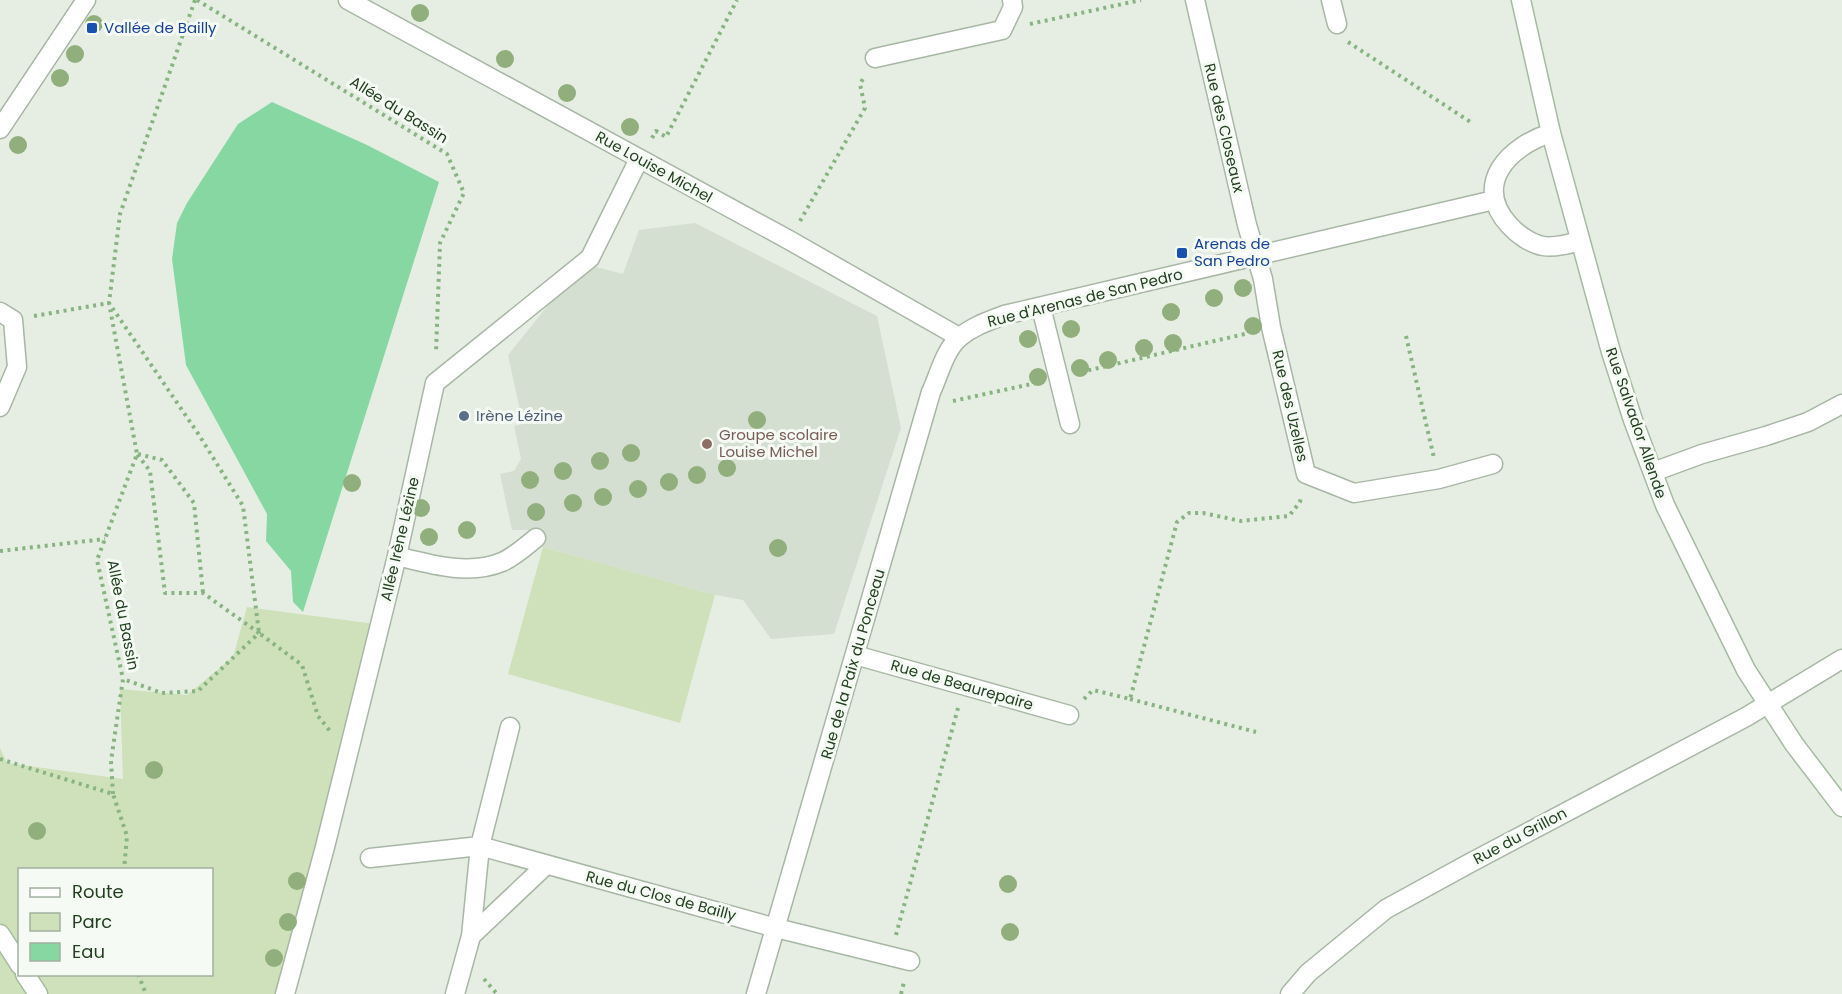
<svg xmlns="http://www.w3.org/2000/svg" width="1842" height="994" viewBox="0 0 1842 994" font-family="Poppins,sans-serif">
  <rect width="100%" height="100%" fill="#e6eee3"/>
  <path fill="#d4ded1" d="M695 223 877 316 901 428 834 634 771 639 743 600 715 595 543 547 529 530H512L500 474 514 471 521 459 514 426 523 424 508 355 553 299 596 267 623 274 639 230Z"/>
  <path fill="#cfe1ba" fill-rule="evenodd" d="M543 547 715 595 680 723 508 674Z
    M247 607 375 624 277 994H0V748L7 763 123 779 120 689 187 695 233 657ZM20 870H212V974H20Z"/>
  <path fill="#87d7a3" d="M272 102 367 145 439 182 303 612 293 602 291 571 266 541 267 514 186 365 172 259 177 223 187 203 238 124Z"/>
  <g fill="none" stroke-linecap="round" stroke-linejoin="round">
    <g stroke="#a8b7a5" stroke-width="21">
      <path id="lane" d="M1041 307 1070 424
        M1653 472 1702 454 1766 436 1808 422 1842 404
        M397 556C429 564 469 576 502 562 514 557 526 546 536 538
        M285 994 325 847 397 556 435 383 590 258 639 159"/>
    </g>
    <g stroke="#a8b7a5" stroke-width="21">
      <path id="street" d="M348 0 789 240 959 337
        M1195 0 1247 225 1263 279 1271 327 1306 474 1354 493 1439 479 1493 464
        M1331 0 1337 24
        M875 58 1002 30 1013 7 1012 0
        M0 129 86 0
        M1551 133C1509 146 1472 184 1509 225 1517 234 1531 244 1543 246 1555 248 1569 244 1580 241
        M0 312 13 320 17 367 0 407
        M855 655 1069 715
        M370 858 480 846 510 727
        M546 865 471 936 480 846 776 928 910 961
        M455 994 471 936
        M756 994 931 392C939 375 945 349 960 337 973 326 989 321 1004 315L1494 200
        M1290 994 1308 973 1386 909 1470 863 1746 717 1842 659"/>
    </g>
    <g stroke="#a5bba0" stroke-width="21">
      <path id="secondary" d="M1521 0 1551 133 1611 352 1633 420 1665 505 1746 670 1794 744 1842 807
        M0 934 20 965
        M25 974 38 994"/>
    </g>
    <path stroke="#87b481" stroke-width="4" stroke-dasharray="3 4.5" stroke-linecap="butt" d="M195 0 120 214 109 303 199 435 243 506 259 633 302 665 318 716 330 731
      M197 0 447 154 464 193 440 243 436 352
      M1030 24 1141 0
      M1348 42 1472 123
      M652 138 656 131 666 137 737 0
      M800 221 865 108 860 84 864 77
      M34 316 109 303 137 454 97 560 123 679
      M1406 336 1434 458
      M1081 372 1249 333
      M953 401 1036 383
      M138 454 162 460 194 503 203 593
      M0 551 105 539
      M1084 699 1093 690 1130 699 1177 522 1189 513H1203L1241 521 1289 516 1300 502 1301 496
      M1130 699 1256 732
      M0 759 113 794 127 836 124 870
      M113 794 111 761 123 679 162 693 198 691 259 633 203 593H165L150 471 137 454
      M896 935 958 708
      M138 974 146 994
      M484 979 497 994
      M901 994 904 982"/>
    <use href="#lane" stroke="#fff" stroke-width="18"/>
    <use href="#street" stroke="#fff" stroke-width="18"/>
    <use href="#secondary" stroke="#fff" stroke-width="18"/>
  </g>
  <g fill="#90af7c">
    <circle cx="420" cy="13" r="9"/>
    <circle cx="94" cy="24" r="9"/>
    <circle cx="75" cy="54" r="9"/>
    <circle cx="505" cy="59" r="9"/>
    <circle cx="60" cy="78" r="9"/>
    <circle cx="567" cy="93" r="9"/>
    <circle cx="630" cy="127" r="9"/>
    <circle cx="18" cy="145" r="9"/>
    <circle cx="1243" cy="288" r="9"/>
    <circle cx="1214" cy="298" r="9"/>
    <circle cx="1171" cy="312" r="9"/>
    <circle cx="1253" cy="326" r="9"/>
    <circle cx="1071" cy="329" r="9"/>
    <circle cx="1028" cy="339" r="9"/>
    <circle cx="1173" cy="343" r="9"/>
    <circle cx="1144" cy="348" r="9"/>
    <circle cx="1108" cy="360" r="9"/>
    <circle cx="1080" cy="368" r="9"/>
    <circle cx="1038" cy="377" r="9"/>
    <circle cx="757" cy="420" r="9"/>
    <circle cx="631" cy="453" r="9"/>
    <circle cx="600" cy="461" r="9"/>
    <circle cx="727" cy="468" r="9"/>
    <circle cx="563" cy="471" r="9"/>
    <circle cx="697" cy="475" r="9"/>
    <circle cx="530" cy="480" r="9"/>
    <circle cx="669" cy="482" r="9"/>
    <circle cx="352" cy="483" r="9"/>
    <circle cx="638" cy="489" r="9"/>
    <circle cx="603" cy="497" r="9"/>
    <circle cx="573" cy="503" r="9"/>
    <circle cx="421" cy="508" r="9"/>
    <circle cx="536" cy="512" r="9"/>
    <circle cx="467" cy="530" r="9"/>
    <circle cx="429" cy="537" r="9"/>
    <circle cx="778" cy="548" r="9"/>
    <circle cx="154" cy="770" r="9"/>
    <circle cx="37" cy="831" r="9"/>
    <circle cx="297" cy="881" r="9"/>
    <circle cx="1008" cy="884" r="9"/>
    <circle cx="288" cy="922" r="9"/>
    <circle cx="1010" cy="932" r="9"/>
    <circle cx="274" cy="958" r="9"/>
  </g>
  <g fill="#1a4fb4" stroke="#f6faf4" stroke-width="2">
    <rect x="86" y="22" width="12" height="12" rx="3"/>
    <rect x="1176" y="247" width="12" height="12" rx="3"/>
  </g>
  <circle fill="#5c6f8a" stroke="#f6faf4" stroke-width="2" cx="464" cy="416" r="6"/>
  <circle fill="#8d6e63" stroke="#f6faf4" stroke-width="2" cx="707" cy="444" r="6"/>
  <g text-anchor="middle" stroke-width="6" stroke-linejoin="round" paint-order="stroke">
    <g font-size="15" fill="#164399" stroke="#f6faf4" text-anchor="start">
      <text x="104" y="33">Vallée de Bailly</text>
      <text x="1194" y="249">Arenas de<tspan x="1194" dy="17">San Pedro</tspan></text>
    </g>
    <g font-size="15" fill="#234121" stroke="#f6faf4">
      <text transform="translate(399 110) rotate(32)" y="5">Allée du Bassin</text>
      <text transform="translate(1224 128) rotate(77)" y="5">Rue des Closeaux</text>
      <text transform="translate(654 167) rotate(29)" y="5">Rue Louise Michel</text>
      <text transform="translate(1085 298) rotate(-14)" y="5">Rue d'Arenas de San Pedro</text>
      <text transform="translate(1290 406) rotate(77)" y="5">Rue des Uzelles</text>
      <text transform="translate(1636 423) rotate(71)" y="5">Rue Salvador Allende</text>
      <text transform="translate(400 539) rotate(-77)" y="5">Allée Irène Lézine</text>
      <text transform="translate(123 615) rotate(79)" y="5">Allée du Bassin</text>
      <text transform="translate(853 664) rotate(-74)" y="5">Rue de la Paix du Ponceau</text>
      <text transform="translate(962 685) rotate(16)" y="5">Rue de Beaurepaire</text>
      <text transform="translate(1520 836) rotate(-28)" y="5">Rue du Grillon</text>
      <text transform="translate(661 896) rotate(15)" y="5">Rue du Clos de Bailly</text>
    </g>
    <g font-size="15" fill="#4e5e75" stroke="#f6faf4" text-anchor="start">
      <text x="476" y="421">Irène Lézine</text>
    </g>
    <g font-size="15" fill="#785e54" stroke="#f6faf4" text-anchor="start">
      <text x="719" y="440">Groupe scolaire<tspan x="719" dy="17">Louise Michel</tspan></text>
    </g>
  </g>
  <rect x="18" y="868" width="195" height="108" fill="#f6faf4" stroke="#a2b0a0" stroke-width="1.5"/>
  <rect x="30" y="888" width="30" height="9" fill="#ffffff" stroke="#a2b0a0" stroke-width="1.5"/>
  <text x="72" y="898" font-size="18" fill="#234121">Route</text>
  <rect x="30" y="913" width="30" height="18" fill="#cfe1ba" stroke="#a2b0a0" stroke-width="1.5"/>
  <text x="72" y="928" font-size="18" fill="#234121">Parc</text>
  <rect x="30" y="943" width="30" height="18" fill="#87d7a3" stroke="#a2b0a0" stroke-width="1.5"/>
  <text x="72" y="958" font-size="18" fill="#234121">Eau</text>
</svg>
